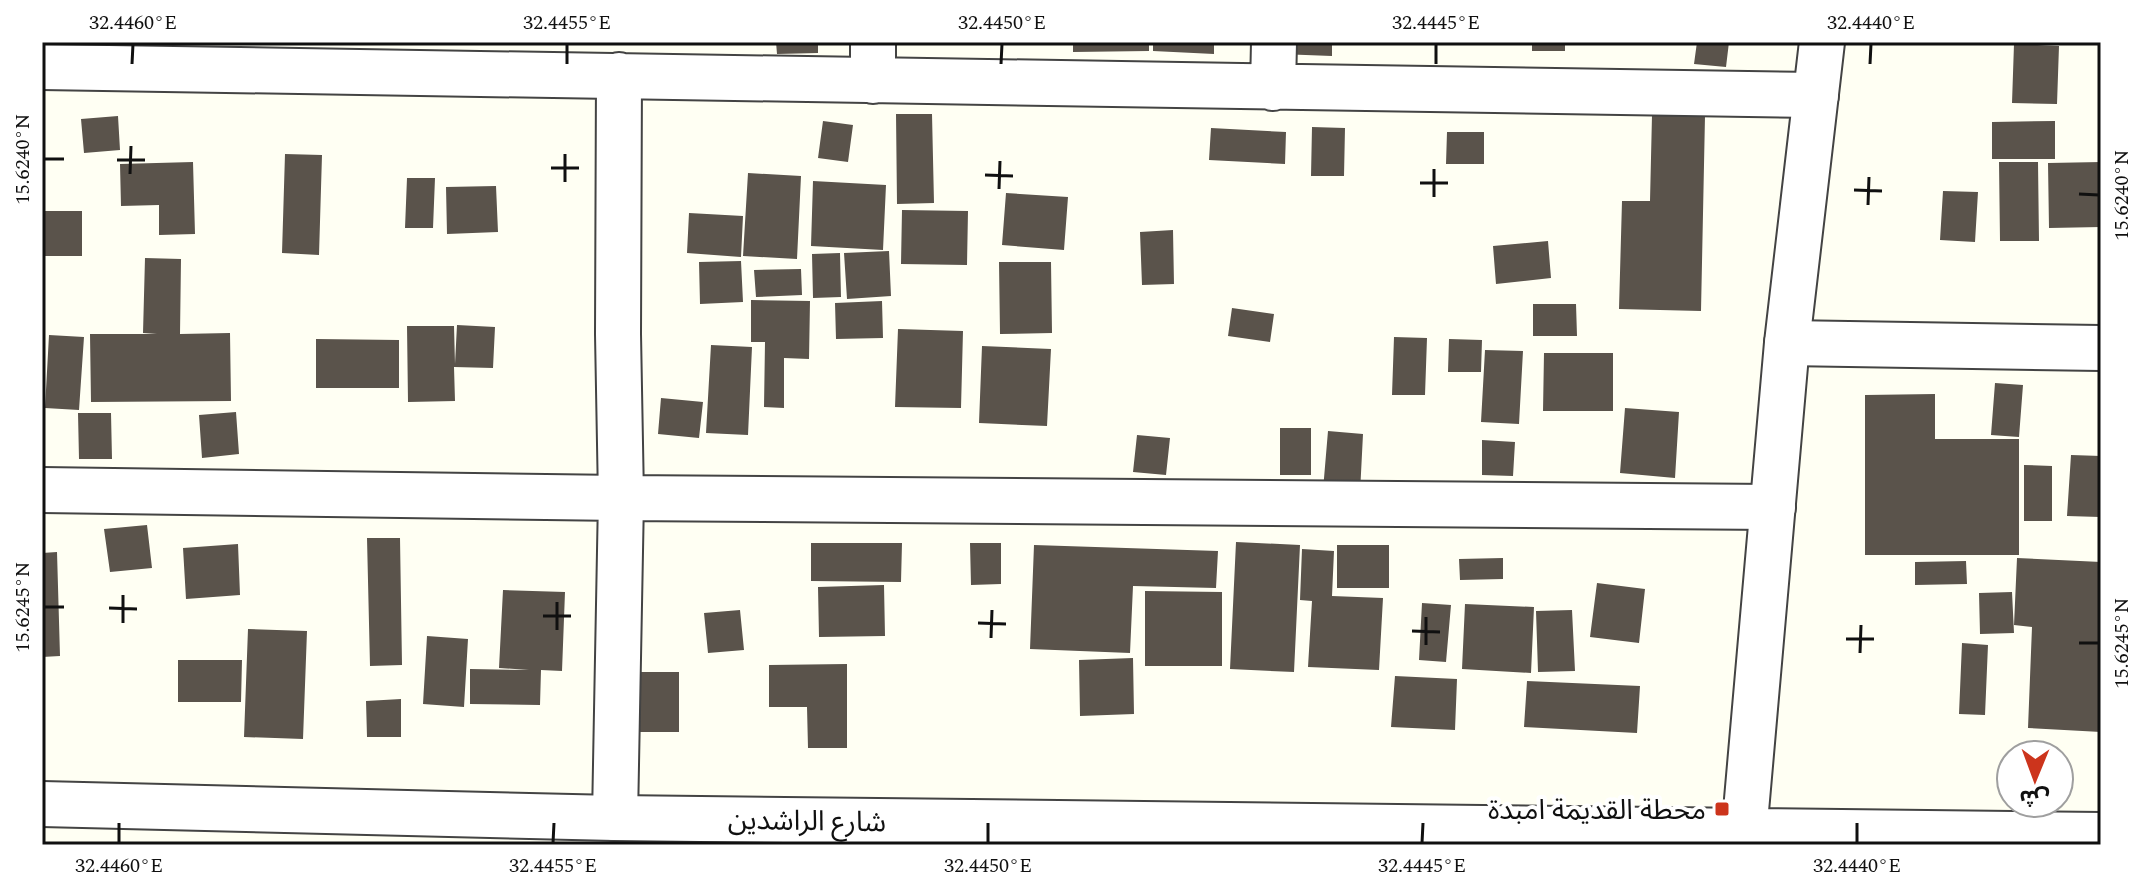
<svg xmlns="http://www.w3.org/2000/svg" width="2143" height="887" viewBox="0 0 2143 887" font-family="Spectral,'Noto Sans Arabic',serif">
  <rect width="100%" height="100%" fill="#fffff3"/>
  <path fill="#5a534b" d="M776 42H818V53L777 54Z
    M1073 42H1149V51L1073 52Z
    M1153 42H1214V54L1153 51Z
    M1279 42H1332V56L1279 54Z
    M1532 42H1565V51H1532Z
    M1697 42H1729L1726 67 1694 64Z
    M2014 44 2059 46 2057 104 2012 103Z
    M896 114H932L934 203 897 204Z
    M1652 115 1705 116 1701 311 1619 309 1622 201H1650Z
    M118 116 120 150 84 153 81 119Z
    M823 121 853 125 848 162 818 158Z
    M2055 121V159H1992V122Z
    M1312 127 1345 128 1344 176H1311Z
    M1211 128 1286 132 1285 164 1209 160Z
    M1447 132H1484V164H1446Z
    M285 154 322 155 319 255 282 253Z
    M193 162 195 234 159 235V205L121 206 120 164Z
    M1999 162H2038L2039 241H2000Z
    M2101 162V227L2049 228 2048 163Z
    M748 173 801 176 797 259 743 256Z
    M407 178H435L433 228H405Z
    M813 181 886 185 883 250 811 246Z
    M496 186 498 232 447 234 446 187Z
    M1943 191 1978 192 1975 242 1940 240Z
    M1006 193 1068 197 1064 250 1002 245Z
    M902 210 968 211 967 265 901 264Z
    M42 211H82V256H42Z
    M689 213 743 216 741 257 687 253Z
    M1173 230 1174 284 1142 285 1140 232Z
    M1548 241 1551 278 1496 284 1493 246Z
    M889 251 891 296 847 299 844 253Z
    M840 253 841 297 813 298 812 254Z
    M145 258 181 259 180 334 230 333 231 401 91 402 90 334H157L143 333Z
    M741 261 743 302 700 304 699 262Z
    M999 262H1051L1052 333 1000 334Z
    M801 269 802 295 756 297 754 270Z
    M751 300 810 301 809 359 784 358V408L764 407 765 342H751Z
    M882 301 883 338 836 339 835 303Z
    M1533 304H1576L1577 336H1533Z
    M1232 308 1274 314 1270 342 1228 336Z
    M457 325 495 327 493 368 454 367 455 401 408 402 407 326H454L455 364Z
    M898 329 963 331 961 408 895 407Z
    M49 335 84 337 79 410 45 408Z
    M1394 337 1427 338 1425 395H1392Z
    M316 339 399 340V388H316Z
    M1449 339 1482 340 1481 372H1448Z
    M711 345 752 347 748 435 706 433Z
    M982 346 1051 349 1047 426 979 423Z
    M1485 350 1523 351 1519 424 1481 422Z
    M1544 353H1613V411H1543Z
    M1995 383 2023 385 2019 437 1991 435Z
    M1935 394V439H2019V555H1865V395Z
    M661 398 703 402 699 438 658 434Z
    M1625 408 1679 412 1675 478 1620 473Z
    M236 412 239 454 202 458 199 415Z
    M78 413H111L112 459H79Z
    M1280 428H1311V475H1280Z
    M1328 431 1363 434 1360 493 1323 490Z
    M1137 435 1170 438 1166 475 1133 472Z
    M1482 440 1515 442 1513 476 1482 475Z
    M2071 455 2101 456 2100 517 2067 516Z
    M2024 465 2052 466V521H2024Z
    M147 525 152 568 110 572 104 529Z
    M367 538H400L402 665 370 666Z
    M1236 542 1300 545 1294 672 1230 669Z
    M811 543H902L901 582 811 581Z
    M970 543H1001V584L971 585Z
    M238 544 240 595 186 599 183 548Z
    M1034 545 1218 551 1216 588 1133 586 1130 653 1030 649Z
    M1337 545H1389V588H1337Z
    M1302 549 1334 551 1332 596 1383 598 1379 670 1308 667 1312 601 1300 600Z
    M57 552 60 656 42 657V553Z
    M1503 558V579L1460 580 1459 559Z
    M2017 558 2101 562V732L2028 728 2032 627 2014 625Z
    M1966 561 1967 584 1915 585V562Z
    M1597 583 1645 589 1639 643 1590 637Z
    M884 585 885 636 819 637 818 587Z
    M503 590 565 592 562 671 541 670 540 705 470 704V669L529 670 499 668Z
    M1145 591 1222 592V666H1145Z
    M2012 592 2014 633 1980 634 1979 593Z
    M1422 603 1451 605 1446 662 1419 660Z
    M1465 604 1534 607 1531 673 1462 669Z
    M740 610 744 650 708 653 704 613Z
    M1572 610 1575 671 1538 672 1536 611Z
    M248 629 307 631 303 739 244 737Z
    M427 636 468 639 464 707 423 704Z
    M1962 643 1988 645 1985 715 1959 714Z
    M1133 658 1134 714 1080 716 1079 660Z
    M178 660H242L241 702H178Z
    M847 664V748H808L807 707H769V665Z
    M633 672H679V732H633Z
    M1395 676 1457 679 1455 730 1391 727Z
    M1527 681 1640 686 1637 733 1524 727Z
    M401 699V737H367L366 701Z"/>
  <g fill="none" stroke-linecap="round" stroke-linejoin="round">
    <g stroke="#434343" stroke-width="48">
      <path id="minor" d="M42 67 1816 95
        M873 81V42
        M1273 88 1274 42
        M1787 343 2101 348
        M42 490 621 498 1773 507
        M615 818 621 498 618 334 619 75"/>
    </g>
    <g stroke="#434343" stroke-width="48">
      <path id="tertiary" d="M42 804 615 818 2101 835
        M1743 845 1787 343 1822 42"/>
    </g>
    <use href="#minor" stroke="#fff" stroke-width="44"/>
    <use href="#tertiary" stroke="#fff" stroke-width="44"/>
  </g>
  <path fill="none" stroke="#101010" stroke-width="3" d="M132 64 133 44M567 64V44M1001 64 1002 44M1436 64V44M1870 64 1871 44M44 159H64M117 160H145M551 168H579M130 174 131 146M985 175 1013 176M565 182V154M1420 183H1448M999 189 1000 161M1854 190 1882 191M2079 194 2099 195M1434 197V169M1868 205 1869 177M44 607H64M109 608 137 609M543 616H571M123 623V595M978 623 1006 624M557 630V602M1412 631 1440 632M991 638 992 610M1846 639H1874M2079 643H2099M1426 645V617M1860 653 1861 625M119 843V823M553 843 554 823M988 843V823M1422 843 1423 823M1857 843V823"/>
  <rect fill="#cc341c" stroke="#fff" stroke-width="3" x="1714" y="801" width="16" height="16" rx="4"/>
  <g text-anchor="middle" stroke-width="8" stroke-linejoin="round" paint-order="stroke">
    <g font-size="28" fill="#101010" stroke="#fff" text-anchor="end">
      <text x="1706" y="819">محطة القديمة امبدة</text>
    </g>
    <g font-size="28" fill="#101010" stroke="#fff">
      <text transform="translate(807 820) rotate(1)" y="10">شارع الراشدين</text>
    </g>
  </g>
  <rect width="2143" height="887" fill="none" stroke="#ffffff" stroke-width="88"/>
  <g transform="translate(2035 779) rotate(181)"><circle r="38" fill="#ffffff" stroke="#9f9f9f" stroke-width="2"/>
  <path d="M0-6L14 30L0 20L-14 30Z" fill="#cc341c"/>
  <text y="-12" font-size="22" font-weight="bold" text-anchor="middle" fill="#101010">ش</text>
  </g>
  <rect x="44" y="44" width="2055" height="799" fill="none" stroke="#101010" stroke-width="3"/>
  <g font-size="20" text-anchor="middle" fill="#101010">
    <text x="133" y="29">32.4460°E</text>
    <text x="567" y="29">32.4455°E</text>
    <text x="1002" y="29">32.4450°E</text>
    <text x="1436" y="29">32.4445°E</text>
    <text x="1871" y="29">32.4440°E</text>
    <text transform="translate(22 159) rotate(-90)" y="7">15.6240°N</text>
    <text transform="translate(2121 195) rotate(-90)" y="7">15.6240°N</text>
    <text transform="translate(22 607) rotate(-90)" y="7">15.6245°N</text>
    <text transform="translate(2121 643) rotate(-90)" y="7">15.6245°N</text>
    <text x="119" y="872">32.4460°E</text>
    <text x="553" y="872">32.4455°E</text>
    <text x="988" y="872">32.4450°E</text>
    <text x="1422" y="872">32.4445°E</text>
    <text x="1857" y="872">32.4440°E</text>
  </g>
</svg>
